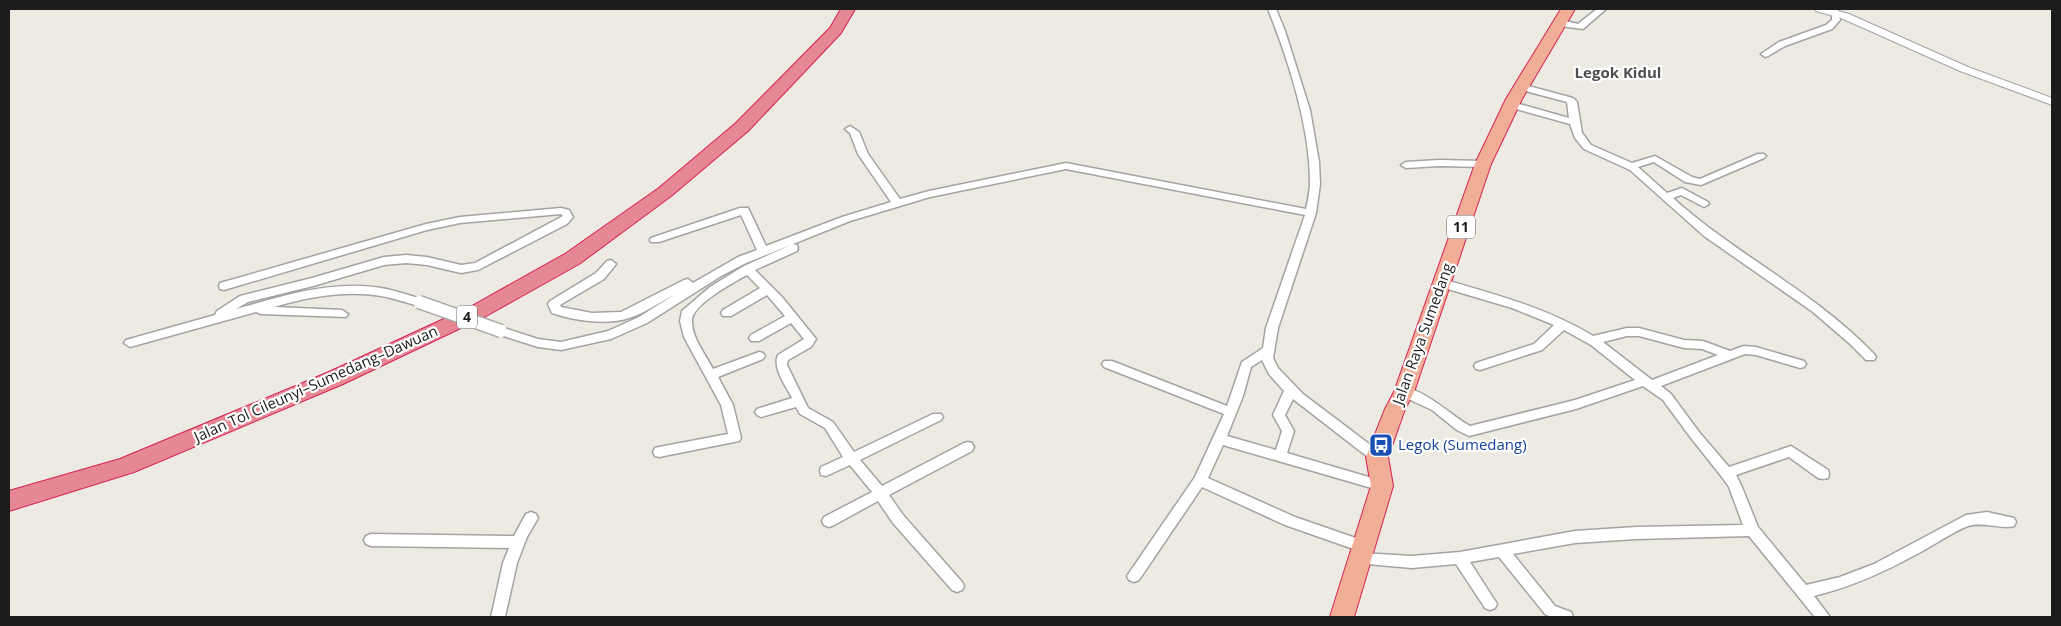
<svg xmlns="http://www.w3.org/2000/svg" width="2061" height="626" viewBox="0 0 2061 626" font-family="'Open Sans',sans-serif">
  <rect width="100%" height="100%" fill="#edeae1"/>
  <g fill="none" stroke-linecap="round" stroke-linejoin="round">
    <g stroke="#a3a3a3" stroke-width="3">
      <path id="minor" d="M1268 9H1276L1285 31 1310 110 1319 162 1320 184 1316 213 1278 328 1273 358 1278 368 1303 394 1381 453 1383 457 1381 461 1377 462 1373 461 1293 399 1285 415 1294 431 1287 453 1382 481 1387 482 1388 486 1387 490 1382 491 1223 445 1208 478 1295 517 1370 543 1372 547 1370 551 1365 553 1285 525 1202 487 1139 580 1134 582 1129 580 1127 576 1195 477 1224 414 1104 367 1102 364 1104 361H1112L1227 406 1242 362 1263 348 1266 328 1305 215 1066 169 930 197 850 221 746 263 721 276 647 323 611 339 561 350 538 347 497 334 495 331 501 327 538 339 561 342 608 331 639 317 674 295C660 302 646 312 632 317 608 326 576 321 552 313L548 304 550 301 596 273 607 261 611 260 616 264 604 279 560 305 561 307 592 313 621 312 684 280 688 279 693 283 738 257 757 250 741 215 659 242H651L650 240 651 238 740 208H748L766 246 842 217 891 202 858 154 850 133 845 129 850 126 859 132 868 154 900 199 929 191 1066 163 1306 209C1308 200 1310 191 1310 182 1310 127 1288 59 1268 9ZM1262 360 1269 374 1284 391 1273 415 1282 431 1276 450 1227 436 1243 396 1251 367Z
        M1597 9H1606L1583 29 1561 26 1557 23 1561 20 1578 24Z
        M1832 10H1838L1840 20 1832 29 1785 46 1768 56 1765 57 1761 54 1779 42 1826 25 1832 20Z
        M1521 84 1573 98 1577 102 1582 133 1591 145 1632 163 1655 156 1692 177 1700 179 1758 154H1764L1766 156 1764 158 1701 185 1685 182 1654 162 1638 167 1667 193 1682 188 1708 202 1709 204 1704 207 1681 195 1673 198C1736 255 1815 292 1874 354L1876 357 1874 360H1866L1849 343 1813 312 1704 236 1630 170 1584 149 1575 138 1570 124 1509 107 1507 105 1512 102 1569 118 1567 102 1518 89 1516 87Z
        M1439 160 1483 161 1488 164 1483 167 1439 166 1406 168 1401 165 1406 162Z
        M561 208 569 210 573 217 567 224 478 270 461 273 427 265 406 263 384 265 313 286 248 302 236 309C283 296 332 280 381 288 394 290 407 295 419 298L423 299 425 302 423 305 419 306C407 303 394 298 381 296 346 290 308 297 274 307L342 310 348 314 346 317 261 314 256 312 130 347 124 343 126 340 215 315 217 311 240 296 312 278 384 257 406 255 427 257 461 265 475 263 563 216 561 214 460 223 427 230 224 290 220 289 219 286 220 283 426 224 460 217Z
        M793 244 797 245 798 248 797 251 755 270 782 297 816 339 811 347 788 360 787 365 808 408 833 422 854 452 933 414H941L943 417 941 420 860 460 882 486 964 443 968 442 972 443 974 447 972 451 889 495 903 515 962 582 964 586 962 590 957 592 952 590 893 523 878 501 834 525 829 527 824 525 822 521 824 517 872 492 850 465 826 476 821 475 820 471 821 467 843 457 825 428 800 414 796 407 761 417 757 415 755 412 757 409 792 398C786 386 772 368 778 355L804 339 791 323 759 341H751L749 338 751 335 785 316 767 295 731 316H723L721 313 723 310 760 288 747 275C734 282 692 305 692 320 691 337 706 355 713 369L759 352 763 353 765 356 763 359 718 377 733 405 741 438 739 441 659 457 655 456 653 452 655 448 659 447 728 434 721 405 684 337 680 321 682 311 710 287 744 266Z
        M1442 279C1494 294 1547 308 1593 336L1627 328H1639L1684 340 1703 341 1730 351 1744 346 1756 347 1804 361 1806 364 1804 367 1800 368 1756 355 1745 354 1661 386 1671 394 1699 432 1729 467 1791 446 1828 470 1829 474 1828 478 1823 479 1818 478 1789 457 1736 475 1741 485 1758 527 1806 585 1840 577 1874 564 1966 515 1987 512 2014 518 2016 522 2014 526C2002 530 1985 521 1968 526 1952 532 1933 546 1917 554 1884 572 1851 587 1814 596L1830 617H1815L1749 536 1636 539 1575 543 1513 554 1555 606 1571 612 1573 617H1551L1545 614 1499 557 1470 562 1497 604 1495 608 1490 610 1485 608 1456 564 1412 568 1356 563 1354 559 1356 555 1361 553 1412 556 1460 552 1575 531 1636 527 1743 525 1729 487 1722 477 1691 438 1663 400 1643 386 1576 409 1469 436 1457 430 1432 410 1400 395 1398 392 1400 389C1418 383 1454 418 1470 426L1575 400 1635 380 1591 345 1564 330 1542 350 1480 370 1476 369 1474 366 1476 363 1534 344 1554 325 1512 308 1438 286 1437 283 1438 280ZM1627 336H1639L1684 348 1702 349 1718 355 1652 380 1603 342Z
        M531 512 536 514 538 518 527 537 517 563 505 617H491L503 563 509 548 371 546 366 544 364 540 366 536 371 534 514 536 526 514Z"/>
    </g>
    <g stroke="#a3a3a3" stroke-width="2">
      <path id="tertiary" d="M1815 9H1830L1849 14 1968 67 2052 98V105L1960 71 1841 18 1816 11Z"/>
    </g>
    <g stroke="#d72256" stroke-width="2">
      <path id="trunk" d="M1561 9H1575L1522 99 1491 164 1414 392 1405 409 1388 457 1393 486 1354 617H1330L1371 486 1366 457 1385 409 1394 392 1475 164 1506 99Z"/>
    </g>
    <g stroke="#d72256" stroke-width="2">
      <path id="motorway" d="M841 9H855L841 33 748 131 671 196 579 264 486 316 343 384 134 472 9 511V491L120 459 329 372 472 306 565 254 659 188 736 123 830 28Z"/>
    </g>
    <use href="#minor" fill="#fff" fill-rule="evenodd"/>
    <use href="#tertiary" fill="#fff" fill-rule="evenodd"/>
    <use href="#trunk" fill="#f1ae96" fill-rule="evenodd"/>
    <use href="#motorway" fill="#e68794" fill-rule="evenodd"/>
    <g stroke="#a3a3a3" stroke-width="15" stroke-linecap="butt">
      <path id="minor-bridge" d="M419 302 501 331"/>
    </g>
    <use href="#minor-bridge" stroke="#fff" stroke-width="12"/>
  </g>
  <defs>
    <g id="bus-square" transform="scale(1.25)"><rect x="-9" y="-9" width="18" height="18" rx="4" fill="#1a4fb4" stroke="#fff"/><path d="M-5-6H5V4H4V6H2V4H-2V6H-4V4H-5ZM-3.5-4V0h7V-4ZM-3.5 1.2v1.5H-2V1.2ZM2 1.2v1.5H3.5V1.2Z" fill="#fff"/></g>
  </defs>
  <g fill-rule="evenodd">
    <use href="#bus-square" x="1381" y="445"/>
  </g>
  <g text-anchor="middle" stroke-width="4.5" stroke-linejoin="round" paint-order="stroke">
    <g fill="#fff" stroke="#606060" stroke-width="1">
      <rect x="1447" y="215.5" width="28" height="23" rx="4"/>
      <rect x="457" y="305.5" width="20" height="23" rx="4"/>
    </g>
    <g font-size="14" font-weight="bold" fill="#1c1c1c">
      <text x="1461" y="232">11</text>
      <text x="467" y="322">4</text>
    </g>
    <g font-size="15" font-weight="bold" fill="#4f4f4f" stroke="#fff">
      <text x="1618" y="78">Legok Kidul</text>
    </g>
    <g font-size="15" fill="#1c1c1c" stroke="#fff">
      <text transform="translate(1423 334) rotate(-70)" y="5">Jalan Raya Sumedang</text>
      <text transform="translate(316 384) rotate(-24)" y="5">Jalan Tol Cileunyi–Sumedang–Dawuan</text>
    </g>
    <g font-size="15" fill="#164399" stroke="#fff" text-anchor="start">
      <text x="1398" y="450">Legok (Sumedang)</text>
    </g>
  </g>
  <rect width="2061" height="626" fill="none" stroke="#1c1c1c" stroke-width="20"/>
</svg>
